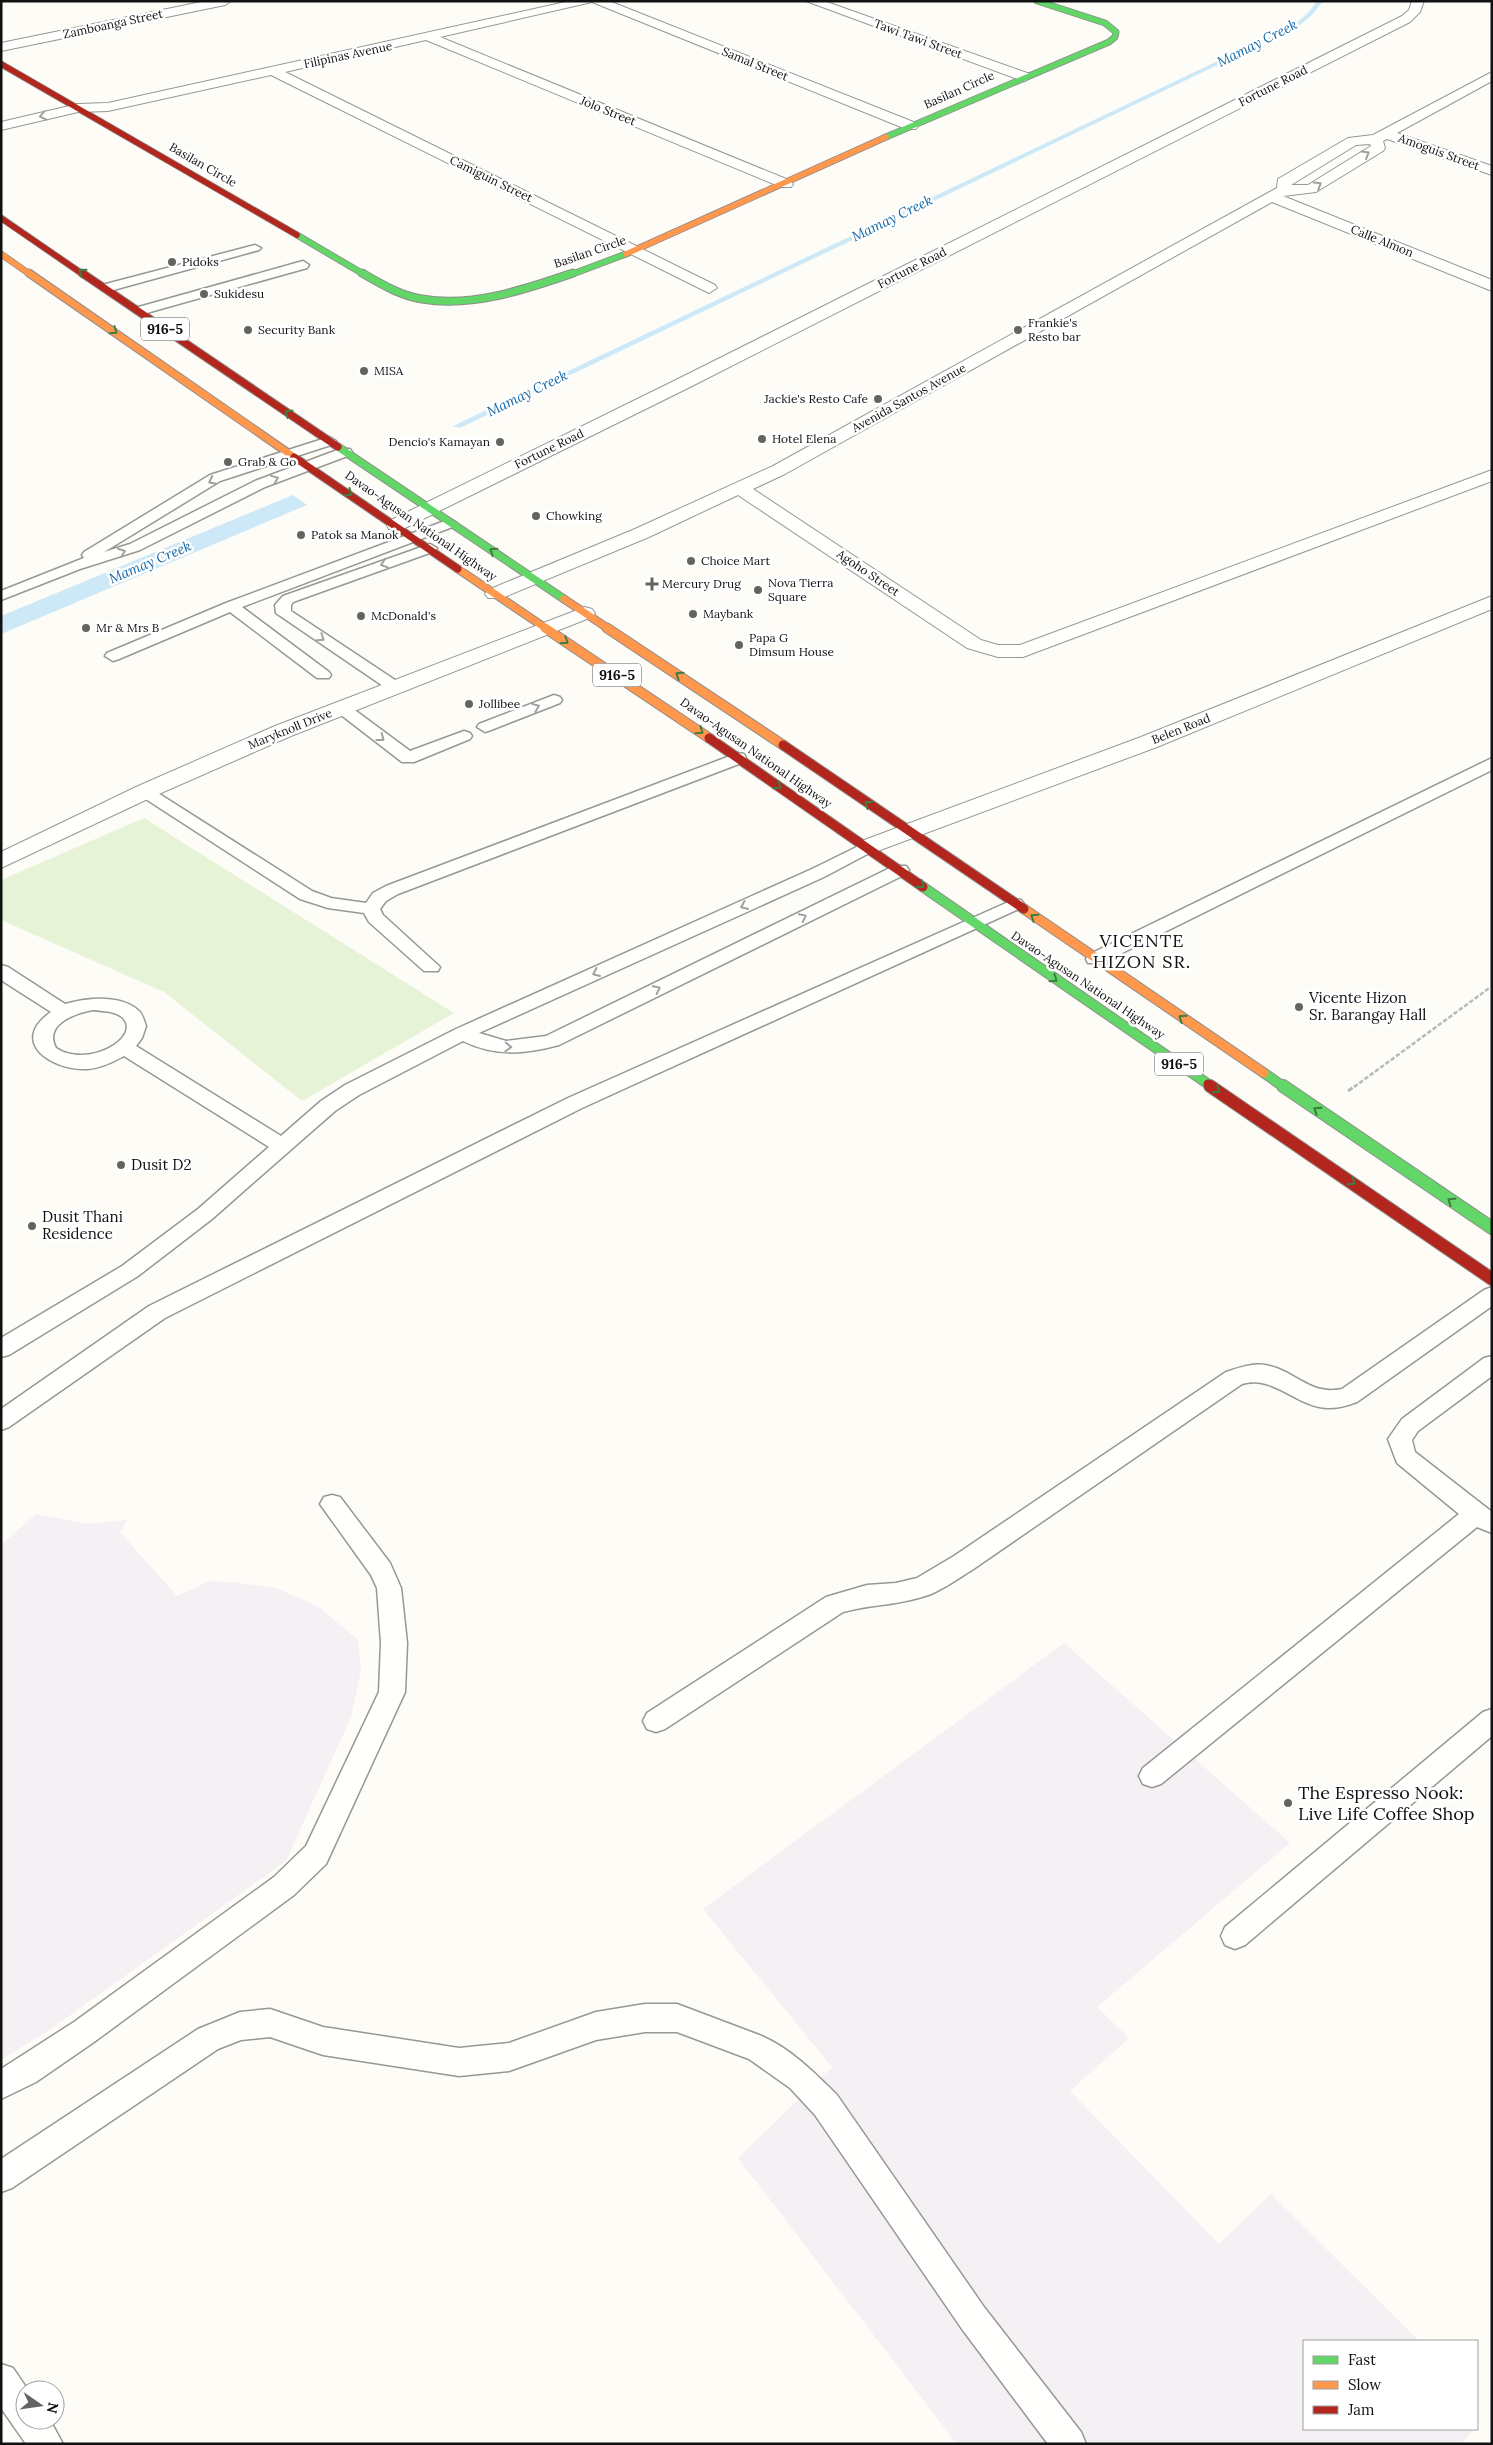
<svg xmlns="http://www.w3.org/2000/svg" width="1493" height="2445" viewBox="0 0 1493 2445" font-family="Lora,serif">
  <rect width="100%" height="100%" fill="#fdfcf7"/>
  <path fill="#f5f0f3" d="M36 1514 87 1524 127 1520 120 1532 177 1596 210 1581 239 1583 276 1588 319 1607 358 1640 361 1670 351 1717 286 1861 48 2031 1 2060V1545Z
    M1064 1643 1290 1843 1097 2007 1129 2038 1070 2091 1219 2244 1271 2194 1419 2341H1304V2429H1474L1461 2444H957L738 2158 832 2067 703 1909Z"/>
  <path fill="#e7f3d7" d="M144 818 454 1013 302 1101 164 992 1 920V880Z"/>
  <path fill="#cde8f7" d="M293 495 307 505 1 634V616Z"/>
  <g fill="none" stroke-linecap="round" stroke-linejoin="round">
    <path fill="#cde8f7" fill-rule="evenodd" d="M1317 1H1323L1313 14 1299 26 460 428 453 426 1295 24 1309 12Z"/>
    <g stroke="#979795" stroke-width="3">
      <path id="lane" d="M255 245 261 248 259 250 106 292 100 288 102 285Z
        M303 261 309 265 307 268 143 314 139 315 133 311 135 308Z
        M329 437 336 441 334 444 220 481 104 552 130 544 255 481 340 449H350L352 452 350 455 265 487 140 550 80 569 1 600V591L84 558 82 555 84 552 210 475Z
        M450 519 457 523 455 526 242 607 329 672 331 675 329 678H317L230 612 119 659 113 661 105 656 107 653 226 603Z
        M430 544 437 548 435 551 293 602 291 605V611L401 684 403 687 401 690H389L276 613 275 605 283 596Z
        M554 695 560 697 562 700 560 703 491 730 485 732 477 727 479 724Z
        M342 703 348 705 410 751 464 731 470 733 472 736 470 739 414 762H402L336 711 334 708Z
        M738 753 744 754 746 758 744 762 398 894 386 901 380 909 383 915 440 967 438 971H424L369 922 364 913 328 908 300 899 135 792 138 788H150L312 891 331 898 366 903 373 893 386 886Z
        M1492 758V770L1102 963H1088L1086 959 1088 955Z
        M867 842 873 843 876 847 873 851 824 877 479 1033 506 1041 546 1036 894 866H906L909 870 906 874 559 1045C526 1054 495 1057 463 1041L359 1095 335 1111 212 1219 138 1276 9 1355 1 1357V1338L122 1266 198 1209 269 1147 124 1056C113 1062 100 1068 88 1069 52 1071 8 1042 51 1012L1 980V965L8 967 65 1004C87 998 121 994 139 1011 143 1015 144 1021 146 1026L142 1038 136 1046 281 1136 321 1101 345 1085 456 1029 812 869ZM93 1010C103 1011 116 1011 123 1018 142 1038 87 1069 56 1048 43 1024 76 1013 93 1010Z
        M1015 899 1021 900 1024 904 1021 908 582 1108 165 1318 9 1427 1 1430V1409L149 1306 568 1098Z
        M1492 1287V1306L1357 1402C1349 1405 1339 1408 1330 1408 1298 1409 1274 1374 1242 1384L972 1570C959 1578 945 1588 931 1594 903 1605 872 1604 843 1612L665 1729 656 1732 647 1729 643 1721 647 1713 826 1597 867 1585 896 1583 917 1578 954 1556 1226 1372C1239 1368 1251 1363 1265 1365 1295 1370 1309 1396 1342 1389L1484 1290Z
        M1492 1356V1376L1418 1431 1412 1440 1415 1452 1492 1512V1533L1477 1527 1161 1784 1152 1787 1143 1784 1139 1776 1143 1768 1459 1514 1397 1463 1388 1439 1402 1419 1484 1358Z
        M332 1495 340 1497 390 1563 401 1588 407 1643 405 1692 326 1864 294 1895 94 2042 36 2082 1 2099V2069L74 2022 274 1877 306 1846 379 1692 381 1643 377 1588 371 1575 320 1504 324 1497Z
        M1492 1709V1736L1245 1945 1235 1949 1225 1945 1221 1936 1225 1927 1483 1712Z
        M645 2004H677L759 2035C789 2047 814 2072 837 2095L984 2307 1081 2432 1086 2444H1048L962 2329 815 2115 790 2088 749 2059 677 2032H645L596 2040 509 2071 459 2076 323 2055 270 2037 241 2040 218 2049 12 2188 1 2192V2159L198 2029 240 2012 270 2009 323 2027 459 2048 509 2043 596 2012Z
        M1 2364 13 2368 28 2390H25V2420H50L63 2444H26L1 2408Z"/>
    </g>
    <g stroke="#979795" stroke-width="2">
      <path id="street" d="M206 1H231L225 5 1 51V43Z
        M570 1H609L916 123 918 126 916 129H906L592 2 440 37 791 181 793 184 791 187H781L426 40 285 72 715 285 717 288 709 293 271 75 108 111 78 112 1 130V122L78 104 108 103Z
        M806 1H824L1030 74 1031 77 1025 81 1020 80Z
        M1412 1H1424L1420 12 1410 22 690 387 403 529H389L387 525 389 521 678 379 1402 16 1409 10Z
        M1492 72V81L1397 133 1492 166V175L1387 139 1383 141 1385 148 1383 151 1316 192 1283 196 1492 280V291L1272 202 785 474 753 489 981 640 998 645H1020L1492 470V481L1023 657H998L967 648 738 495 649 537 502 598H488L485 594 488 590 635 529 773 466 1277 188 1278 179 1348 138 1373 135ZM1370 144 1371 146 1308 185H1291L1356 145Z
        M1492 596V609L1157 747 875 852 867 854 859 852 856 847 859 842 1141 737Z
        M585 607 592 609 595 613 592 617 291 736 152 797 1 868V852L136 787 275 726Z"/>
    </g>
    <g stroke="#8e8d8b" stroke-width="7">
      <path id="fast-far3" d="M886 137 1109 42 1115 37 1116 32 1105 23 1037 1
        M297 235 365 275
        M570 275 626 254"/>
    </g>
    <g stroke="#8e8d8b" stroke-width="9">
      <path id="fast-far2" d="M362 273C381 284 401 296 422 299 473 308 526 289 573 273
        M338 447 564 599"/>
    </g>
    <g stroke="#8e8d8b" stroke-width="11">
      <path id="fast-far1" d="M923 887 1208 1084
        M1264 1073 1284 1087"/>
    </g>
    <g stroke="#8e8d8b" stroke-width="14">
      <path id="fast" d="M1283 1086 1492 1228"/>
    </g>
    <g stroke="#8e8d8b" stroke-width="7">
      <path id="slow-far2" d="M1 254 31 275
        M626 254 886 137"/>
    </g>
    <g stroke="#8e8d8b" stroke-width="9">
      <path id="slow-far1" d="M29 273 294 457
        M458 569 547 629
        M564 599 609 629"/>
    </g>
    <g stroke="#8e8d8b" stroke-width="11">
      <path id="slow" d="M545 628 709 738
        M607 628 783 745
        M1024 909 1264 1073"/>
    </g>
    <g stroke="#8e8d8b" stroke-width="7">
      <path id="jam-far3" d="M1 64 297 235
        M1 218 84 275"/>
    </g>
    <g stroke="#8e8d8b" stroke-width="9">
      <path id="jam-far2" d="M82 273 338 447
        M294 457 458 569"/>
    </g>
    <g stroke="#8e8d8b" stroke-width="11">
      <path id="jam-far1" d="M709 738 923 887
        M783 745 1024 909
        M1208 1084 1212 1087"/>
    </g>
    <g stroke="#8e8d8b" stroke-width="14">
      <path id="jam" d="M1210 1086 1492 1279"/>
    </g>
    <path stroke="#b9b9b8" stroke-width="2.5" stroke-dasharray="4.5 2" stroke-linecap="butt" d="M1354 1087 1488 989H1492"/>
    <path stroke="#b9b9b8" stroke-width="3" stroke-dasharray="5.5 2.5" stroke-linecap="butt" d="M1348 1091 1355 1086"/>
    <use href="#lane" fill="#fffffe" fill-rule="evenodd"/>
    <use href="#street" fill="#fffffe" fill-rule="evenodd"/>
    <use href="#fast-far3" stroke="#63d668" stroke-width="5.5"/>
    <use href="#fast-far2" stroke="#63d668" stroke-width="7"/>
    <use href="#fast-far1" stroke="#63d668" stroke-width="9"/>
    <use href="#fast" stroke="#63d668" stroke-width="12"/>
    <use href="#slow-far2" stroke="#ff974d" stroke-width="5.5"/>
    <use href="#slow-far1" stroke="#ff974d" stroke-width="7"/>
    <use href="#slow" stroke="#ff974d" stroke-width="9"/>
    <use href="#jam-far3" stroke="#b3261e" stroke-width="5.5"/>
    <use href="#jam-far2" stroke="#b3261e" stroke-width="7"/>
    <use href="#jam-far1" stroke="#b3261e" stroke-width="9"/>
    <use href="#jam" stroke="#b3261e" stroke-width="12"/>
  </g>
  <defs><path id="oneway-chevron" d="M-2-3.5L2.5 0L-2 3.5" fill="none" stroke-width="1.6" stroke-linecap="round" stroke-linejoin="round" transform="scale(1.25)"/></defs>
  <g stroke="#a0a09f">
    <use href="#oneway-chevron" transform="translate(43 116) rotate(167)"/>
    <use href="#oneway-chevron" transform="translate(1366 154) rotate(-30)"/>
    <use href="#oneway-chevron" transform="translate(1318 185) rotate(-32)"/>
    <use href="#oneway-chevron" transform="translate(275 479) rotate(-22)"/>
    <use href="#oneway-chevron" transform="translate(212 481) rotate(153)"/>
    <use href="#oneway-chevron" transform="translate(122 552) rotate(-20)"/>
    <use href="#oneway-chevron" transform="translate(384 564) rotate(161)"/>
    <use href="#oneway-chevron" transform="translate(321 638) rotate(34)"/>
    <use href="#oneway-chevron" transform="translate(536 707) rotate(-22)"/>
    <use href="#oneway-chevron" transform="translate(381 738) rotate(37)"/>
    <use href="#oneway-chevron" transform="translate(744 906) rotate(156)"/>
    <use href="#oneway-chevron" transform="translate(803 917) rotate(-26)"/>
    <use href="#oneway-chevron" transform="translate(596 973) rotate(156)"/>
    <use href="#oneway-chevron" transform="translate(657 989) rotate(-26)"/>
    <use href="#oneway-chevron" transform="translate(508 1047) rotate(2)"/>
  </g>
  <g stroke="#3e7d41">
    <use href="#oneway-chevron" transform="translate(82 272) rotate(-146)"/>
    <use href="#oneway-chevron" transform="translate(114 331) rotate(34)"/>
    <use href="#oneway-chevron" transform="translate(288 413) rotate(-146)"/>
    <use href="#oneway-chevron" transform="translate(349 493) rotate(34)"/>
    <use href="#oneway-chevron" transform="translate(493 551) rotate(-146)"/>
    <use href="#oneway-chevron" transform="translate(565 641) rotate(33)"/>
    <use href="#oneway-chevron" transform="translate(679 675) rotate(-146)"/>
    <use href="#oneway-chevron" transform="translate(700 731) rotate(35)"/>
    <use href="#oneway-chevron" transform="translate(778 786) rotate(35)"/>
    <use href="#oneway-chevron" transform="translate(868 804) rotate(-145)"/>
    <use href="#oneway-chevron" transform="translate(921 885) rotate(37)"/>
    <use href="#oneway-chevron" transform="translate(1034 917) rotate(-146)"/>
    <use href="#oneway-chevron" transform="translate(1054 979) rotate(34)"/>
    <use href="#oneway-chevron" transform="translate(1182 1018) rotate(-146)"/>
    <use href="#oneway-chevron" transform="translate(1217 1090) rotate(34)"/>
    <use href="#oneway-chevron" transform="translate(1317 1110) rotate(-146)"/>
    <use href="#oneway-chevron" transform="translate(1352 1182) rotate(34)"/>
    <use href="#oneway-chevron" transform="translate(1451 1201) rotate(-146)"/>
  </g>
  <g fill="#646362" stroke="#fff" stroke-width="2">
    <circle cx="172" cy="262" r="5"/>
    <circle cx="204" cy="294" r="5"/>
    <circle cx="248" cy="330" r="5"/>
    <circle cx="1018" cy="330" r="5"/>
    <circle cx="364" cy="371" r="5"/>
    <circle cx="878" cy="399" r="5"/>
    <circle cx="762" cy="439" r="5"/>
    <circle cx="500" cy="442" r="5"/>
    <circle cx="228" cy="462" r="5"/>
    <circle cx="536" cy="516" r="5"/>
    <circle cx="301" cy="535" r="5"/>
    <circle cx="691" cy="561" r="5"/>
    <path d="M649.5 576.5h5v5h5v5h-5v5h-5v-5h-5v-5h5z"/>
    <circle cx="758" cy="590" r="5"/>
    <circle cx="693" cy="614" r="5"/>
    <circle cx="361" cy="616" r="5"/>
    <circle cx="86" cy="628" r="5"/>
    <circle cx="739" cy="645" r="5"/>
    <circle cx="469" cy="704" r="5"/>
    <circle cx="1299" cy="1007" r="5"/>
    <circle cx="121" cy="1165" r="5"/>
    <circle cx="32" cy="1226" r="5"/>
    <circle cx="1288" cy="1803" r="5"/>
  </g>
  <g text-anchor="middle" stroke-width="5" stroke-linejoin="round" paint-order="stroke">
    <g font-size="12" fill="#111" stroke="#fff">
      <text transform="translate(113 24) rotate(-12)" y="4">Zamboanga Street</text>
      <text transform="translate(918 39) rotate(20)" y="4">Tawi Tawi Street</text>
      <text transform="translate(348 55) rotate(-12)" y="4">Filipinas Avenue</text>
      <text transform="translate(755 64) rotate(22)" y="4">Samal Street</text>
      <text transform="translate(1273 86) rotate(-27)" y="4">Fortune Road</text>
      <text transform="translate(959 90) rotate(-24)" y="4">Basilan Circle</text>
      <text transform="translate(608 111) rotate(22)" y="4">Jolo Street</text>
      <text transform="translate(1439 152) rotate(20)" y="4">Amoguis Street</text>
      <text transform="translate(203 165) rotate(30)" y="4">Basilan Circle</text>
      <text transform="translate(491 179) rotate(26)" y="4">Camiguin Street</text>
      <text transform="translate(1382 241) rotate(22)" y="4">Calle Almon</text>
      <text transform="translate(590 252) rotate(-19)" y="4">Basilan Circle</text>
      <text transform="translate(912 268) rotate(-27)" y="4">Fortune Road</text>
      <text transform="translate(909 398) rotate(-29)" y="4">Avenida Santos Avenue</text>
      <text transform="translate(549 449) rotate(-26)" y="4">Fortune Road</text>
      <text transform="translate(421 526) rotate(35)" y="4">Davao-Agusan National Highway</text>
      <text transform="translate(868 573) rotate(34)" y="4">Agoho Street</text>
      <text transform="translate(290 729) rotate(-22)" y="4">Maryknoll Drive</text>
      <text transform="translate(1181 729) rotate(-22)" y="4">Belen Road</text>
      <text transform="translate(756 753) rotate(35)" y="4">Davao-Agusan National Highway</text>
      <text transform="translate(1088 985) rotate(34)" y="4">Davao-Agusan National Highway</text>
    </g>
    <g font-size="12" fill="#111" stroke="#fff" text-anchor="start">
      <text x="182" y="266">Pidoks</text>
      <text x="214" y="298">Sukidesu</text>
      <text x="1028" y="327">Frankie's<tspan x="1028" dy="14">Resto bar</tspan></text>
      <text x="258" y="334">Security Bank</text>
      <text x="374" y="375">MISA</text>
      <text x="868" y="403" text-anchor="end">Jackie's Resto Cafe</text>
      <text x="772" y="443">Hotel Elena</text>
      <text x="490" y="446" text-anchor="end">Dencio's Kamayan</text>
      <text x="238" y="466">Grab &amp; Go</text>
      <text x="546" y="520">Chowking</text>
      <text x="311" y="539">Patok sa Manok</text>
      <text x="701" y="565">Choice Mart</text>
      <text x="768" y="587">Nova Tierra<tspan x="768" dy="14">Square</tspan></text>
      <text x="662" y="588">Mercury Drug</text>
      <text x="703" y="618">Maybank</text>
      <text x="371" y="620">McDonald's</text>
      <text x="96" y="632">Mr &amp; Mrs B</text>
      <text x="749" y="642">Papa G<tspan x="749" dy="14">Dimsum House</tspan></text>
      <text x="479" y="708">Jollibee</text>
    </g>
    <g font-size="14" font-style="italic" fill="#1768a6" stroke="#fff">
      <text transform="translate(1257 43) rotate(-27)" y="5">Mamay Creek</text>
      <text transform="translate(892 218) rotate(-26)" y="5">Mamay Creek</text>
      <text transform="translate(527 393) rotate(-26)" y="5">Mamay Creek</text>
      <text transform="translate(150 562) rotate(-23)" y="5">Mamay Creek</text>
    </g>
    <g fill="#fff" stroke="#585858" stroke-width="1">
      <rect x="141" y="317.5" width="48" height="23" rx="4"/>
      <rect x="593" y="663.5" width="48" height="23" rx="4"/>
      <rect x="1155" y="1052.5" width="48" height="23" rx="4"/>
    </g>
    <g font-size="14" font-weight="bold" fill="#111">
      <text x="165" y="334">916-5</text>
      <text x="617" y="680">916-5</text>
      <text x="1179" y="1069">916-5</text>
    </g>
    <g font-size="15" fill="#111" stroke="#fff" text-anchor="start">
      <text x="1309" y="1003">Vicente Hizon<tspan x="1309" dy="17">Sr. Barangay Hall</tspan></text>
      <text x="131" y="1170">Dusit D2</text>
      <text x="42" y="1222">Dusit Thani<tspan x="42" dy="17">Residence</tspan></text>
    </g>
    <g font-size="18" letter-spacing="1" fill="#111" stroke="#fff">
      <text x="1142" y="947">VICENTE<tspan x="1142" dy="21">HIZON SR.</tspan></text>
    </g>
    <g font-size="18" fill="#111" stroke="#fff" text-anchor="start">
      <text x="1298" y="1799">The Espresso Nook:<tspan x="1298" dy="21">Live Life Coffee Shop</tspan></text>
    </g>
  </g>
  <rect width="1493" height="2445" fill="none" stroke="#111111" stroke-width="5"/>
  <rect x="1303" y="2340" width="175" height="90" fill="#ffffff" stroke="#a0a0a0"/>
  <rect x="1313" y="2356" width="25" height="8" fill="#63d668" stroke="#a0a0a0"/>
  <text x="1348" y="2365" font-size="15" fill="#111111">Fast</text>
  <rect x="1313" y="2381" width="25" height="8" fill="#ff974d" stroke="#a0a0a0"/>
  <text x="1348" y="2390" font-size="15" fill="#111111">Slow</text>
  <rect x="1313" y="2406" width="25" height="8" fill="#b3261e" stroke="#a0a0a0"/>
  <text x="1348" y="2415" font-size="15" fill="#111111">Jam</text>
  <g transform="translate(40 2405) rotate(103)"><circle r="24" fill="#ffffff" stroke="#a0a0a0"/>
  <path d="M0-4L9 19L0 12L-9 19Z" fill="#646362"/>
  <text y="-8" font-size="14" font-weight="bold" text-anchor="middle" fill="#111111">N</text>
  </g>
</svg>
